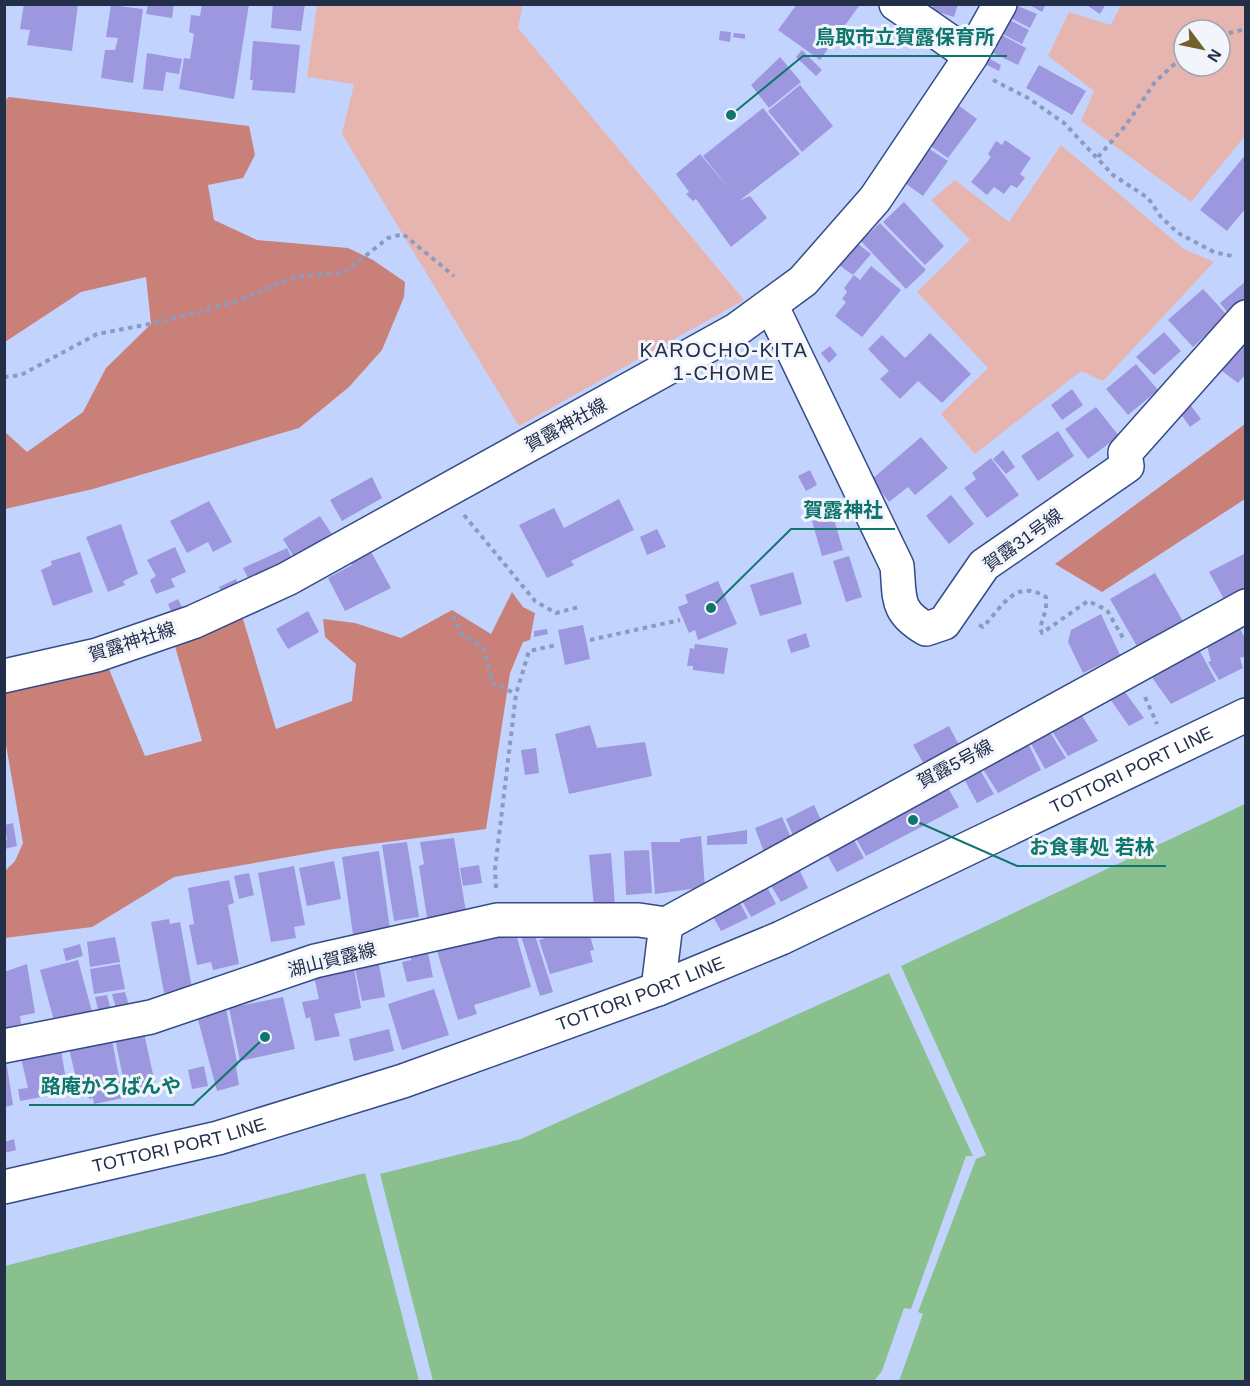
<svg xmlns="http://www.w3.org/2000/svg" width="1250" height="1386" viewBox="0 0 1250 1386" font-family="Arial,'Noto Sans JP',sans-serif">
  <rect width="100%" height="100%" fill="#c2d4fe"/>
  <path fill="#e7b5af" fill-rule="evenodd" d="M317 5H523L518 28 744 300 519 426 342 134 354 84 307 77Z
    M1121 5H1245V136L1191 202 1081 121 1094 91 1048 56 1069 12 1111 25ZM1184 30H1220V66H1184Z
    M1061 145 1184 249 1214 262 1103 381 1081 371 975 454 941 414 988 368 917 292 970 240 931 200 955 180 1009 222Z"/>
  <path fill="#c98078" d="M9 97 249 126 255 155 243 178 208 185 214 220 257 240 348 248 373 260 405 282 404 297 382 350 349 387 299 428 93 489 5 509V432L27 452 83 412 106 368 151 324 146 277 81 292 5 342 4 101Z
    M1245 424V499L1102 592 1055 564Z
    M512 592 523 607 535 613 530 640 523 642 510 673 486 829 334 849 174 877 92 927 5 938V871L15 861 23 843 5 739 4 687 106 662 145 756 202 741 175 646 243 619 276 729 352 701 356 664 325 637 323 619 355 623 401 638 452 610 491 634Z"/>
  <path fill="#89c08e" d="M1245 804V1381H899L923 1314 918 1312 976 1159 986 1155 901 966Z
    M889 973 973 1156H966L911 1309 904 1308 882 1371 874 1381H433L380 1174 521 1139Z
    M365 1173 419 1381H5V1266Z"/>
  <path fill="#9c97de" d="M24 4H78L72 51 27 45 30 30 20 29Z
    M148 4H174L172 18 146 14Z
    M202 4H249L234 99 179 89 184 58 190 59 194 34 189 32 191 15 200 16Z
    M273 4H305L301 31 271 28Z
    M797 4H856L859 6 820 60 778 30Z
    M934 4H958L954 17 932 10Z
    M1013 4 1037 14 1030 28 1007 16Z
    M1028 4H1046L1042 12Z
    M1085 4H1106L1100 14Z
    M111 5 143 9 133 83 101 78 105 50H115L118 38 106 37Z
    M1006 18 1029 30 1022 44 999 32Z
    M720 31 731 32 730 42 719 40Z
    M734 33 745 34V39L733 37Z
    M998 33 1026 48 1018 65 993 53 990 59 1001 65 999 71 983 63Z
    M253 41 300 45 295 93 252 90 253 80H250Z
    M802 50 822 70 816 76 796 57Z
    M147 53 182 59 179 74 166 72 163 91 143 89Z
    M780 57 801 82 769 108 751 85Z
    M1039 65 1086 91 1072 115 1026 88Z
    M800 85 833 126 802 152 768 111Z
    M958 105 977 119 948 158 929 145Z
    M763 108 800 154 739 201 750 196 767 218 731 247 696 199 693 201 686 194 689 192 676 174 700 154 732 192 703 156Z
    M1005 140 1031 158 1020 174 1025 178 1017 188 1011 185 1004 194 994 187 987 195 971 182 991 157 988 154 996 141 1002 145Z
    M928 148 948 161 923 196 905 183Z
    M1246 154V208L1227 231 1200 210Z
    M904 202 944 246 925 265 883 222Z
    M880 223 926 270 906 289 861 241Z
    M858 244 871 254 853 275 839 265Z
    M871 266 901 290 862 337 835 316 846 302 842 299 847 292 844 288 854 275 860 280Z
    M1246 281V305L1231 317 1220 303Z
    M1203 289 1227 315 1193 347 1168 320Z
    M1246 330V374L1238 383 1214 365Z
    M1164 332 1181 351 1154 375 1136 357Z
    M930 333 971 374 942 403 918 381 900 399 880 379 889 371 868 349 882 335 905 358Z
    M830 346 837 355 829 363 821 353Z
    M1136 364 1158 390 1128 415 1106 389Z
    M1072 389 1083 405 1062 420 1051 405Z
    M1188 402 1201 419 1190 427 1178 410Z
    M1096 407 1119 436 1088 459 1065 429Z
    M1058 431 1074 456 1038 481 1021 456Z
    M921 437 948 468 915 495 908 487 889 502 872 479Z
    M1003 450 1015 467 1006 474 993 459Z
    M991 458 1019 495 987 518 964 488 976 479 972 473Z
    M810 470 817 485 806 491 798 476Z
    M372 477 382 498 342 521 330 500Z
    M951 495 974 524 949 544 926 516Z
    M619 499 634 530 571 561 574 565 547 578 519 525 554 508 564 528Z
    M209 501 232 542 213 552 208 542 187 553 170 521Z
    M320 516 333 536 295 559 283 539Z
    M833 516 843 550 822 556 812 521Z
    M121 524 138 574 123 581 125 585 108 592 86 537Z
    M657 529 666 547 647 555 640 537Z
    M175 547 186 572 171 579 175 587 156 594 150 580 156 576 147 560Z
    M287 548 294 562 250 582 243 568Z
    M370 550 391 588 345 611 328 578 352 565 349 561Z
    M80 552 93 592 53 606 41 570 52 565 51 561Z
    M1246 553V588L1224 599 1209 572Z
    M849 556 862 597 846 602 833 561Z
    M793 572 802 604 760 616 750 585Z
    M1155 573 1184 623 1138 648 1110 599Z
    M236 579 239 585 223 594 219 587Z
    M718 581 737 624 698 640 695 630 689 633 678 607 688 603 685 595Z
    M178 599 184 611 173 616 168 604Z
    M308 611 319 632 288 649 276 629Z
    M1101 614 1120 655 1083 673 1068 642 1071 630Z
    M583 625 590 659 565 665 558 630Z
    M1239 627 1246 640V656L1240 658 1243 668 1219 680 1208 662 1211 661 1207 646Z
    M547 629 548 634 534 637V631Z
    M806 633 810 647 791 653 787 640Z
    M695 644 728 648 724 674 693 670V666H687L690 648 694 649Z
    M1197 646 1216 681 1171 704 1148 672Z
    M1122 688 1144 718 1129 726 1108 696Z
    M1079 711 1098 741 1068 756 1050 728Z
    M590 725 597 748 645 742 652 776 569 794 555 734Z
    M949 726 960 747 925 766 913 745Z
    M1048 729 1066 758 1045 769 1029 740Z
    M1027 741 1041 770 998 793 981 766Z
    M536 748 539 773 525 775 521 750Z
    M979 768 994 794 977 803 963 777Z
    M947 786 959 807 866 856 855 837Z
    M814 805 822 822 794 838 786 819Z
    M782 817 792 840 765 855 755 828Z
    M13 823 17 846 4 849 7 838 4 825Z
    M747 830V844L707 845V836Z
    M701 836 705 887 655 894 651 842H680V839Z
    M454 838 466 912 427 918 419 866 424 864 420 842Z
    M853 838 864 858 837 872 826 853Z
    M407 842 419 917 394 921 382 845Z
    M649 850 652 893 626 895 624 851Z
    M379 851 390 929 354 942 342 857Z
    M611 853 615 906 594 907 589 855Z
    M334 861 341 899 307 906 299 868Z
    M479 865 482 883 463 886 460 868Z
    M294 866 305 925 294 927 296 938 271 942 258 873Z
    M799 869 808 888 781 902 770 884Z
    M249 873 254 895 239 899 234 876Z
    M229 880 234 903 228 905 239 964 213 970 211 962 197 965 189 925 194 924 188 888Z
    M766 885 776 904 751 917 741 899Z
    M739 901 748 918 721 931 712 915Z
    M169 919 170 924 180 922 192 988 164 993 151 922Z
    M514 927 531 987 474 1005 477 1014 458 1020 437 951Z
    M580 927 588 928 594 950 590 951 593 962 550 974 539 940Z
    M533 929 553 992 540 996 520 933Z
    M115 937 120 962 90 967 87 942Z
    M80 944 83 956 66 961 63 949Z
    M428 953 433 977 407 982 402 962 411 960V956Z
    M378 959 385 997 362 1001 354 964Z
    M78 960 93 1015 55 1024 40 970Z
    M353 963 361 1008 334 1014 340 1036 315 1041 310 1017 306 1019 302 1002 319 999 313 972Z
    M27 964 35 1013 20 1016 21 1024 4 1028V972Z
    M120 964 125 989 94 994 90 969Z
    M434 989 449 1035 402 1050 388 1004Z
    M125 992 130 1009 117 1012 112 994Z
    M107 995 112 1014 100 1017 95 997Z
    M283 997 295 1049 240 1061 229 1008Z
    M226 1009 238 1066 236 1067 239 1085 217 1091 197 1016Z
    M389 1029 394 1051 354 1061 349 1039Z
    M144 1033 156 1088 126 1093 115 1038Z
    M111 1035 123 1098 94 1104 93 1098 89 1099 86 1081 77 1083 68 1044Z
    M61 1050 68 1092 20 1101 18 1089 28 1088 21 1058Z
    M6 1060 13 1105 4 1107V1061Z
    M204 1066 208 1086 192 1089 188 1070Z
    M14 1139 16 1150 4 1153V1142Z"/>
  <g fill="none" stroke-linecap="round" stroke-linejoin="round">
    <g stroke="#354b87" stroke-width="36">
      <path id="minor" d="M896 4 971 56
        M771 305 897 566C900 598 895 611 926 629L944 623 984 565 1127 466 1125 453 1246 317
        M4 676 97 655 193 622 287 579 736 330 803 281 875 199 971 56 1000 4
        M666 924 1246 606
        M658 989 666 924
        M4 1046 151 1017 315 961 497 920H639L666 924"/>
    </g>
    <g stroke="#354b87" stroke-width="36">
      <g id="major">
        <path id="s1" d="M4 1187 218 1138 403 1081 658 989 781 938 1246 715"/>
      </g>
    </g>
    <path stroke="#8b9bc0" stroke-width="4" stroke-dasharray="4.5 4.5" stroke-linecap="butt" d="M1220 35 1246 29
      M993 80 1028 98 1064 123 1113 175 1148 198 1161 217 1178 233 1214 252 1232 256
      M1098 157 1126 125 1155 82 1184 55
      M4 377 21 375 97 334 160 322 238 301 294 277 345 272 388 238 403 234 454 276
      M464 515 535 601 556 613 579 607
      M453 616 461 634 483 647 493 683 516 694
      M979 625 983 627C1003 606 1015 578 1046 597V609L1040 628 1042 633 1088 601 1107 610 1123 638
      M590 640 680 620
      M1145 697 1157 724
      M496 888 495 869 516 694 529 651 557 645"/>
    <use href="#minor" stroke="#fff" stroke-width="33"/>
    <use href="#major" stroke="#fff" stroke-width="33"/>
  </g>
  <g text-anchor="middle" stroke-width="6" stroke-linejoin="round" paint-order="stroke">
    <g font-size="18" fill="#232e49" stroke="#f2f5fc">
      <text transform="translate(566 425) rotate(-29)" y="6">賀露神社線</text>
      <text transform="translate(1023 540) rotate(-36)" y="6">賀露31号線</text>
      <text transform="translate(132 642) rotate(-18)" y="6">賀露神社線</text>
      <text transform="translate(955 764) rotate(-28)" y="6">賀露5号線</text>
      <text dy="6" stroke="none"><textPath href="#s1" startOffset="1206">TOTTORI PORT LINE</textPath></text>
      <text transform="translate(332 960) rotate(-14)" y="6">湖山賀露線</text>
      <text dy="6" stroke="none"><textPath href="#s1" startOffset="666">TOTTORI PORT LINE</textPath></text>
      <text dy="6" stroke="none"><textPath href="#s1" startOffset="180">TOTTORI PORT LINE</textPath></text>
    </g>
    <g font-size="20" letter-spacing="1.5" fill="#232e49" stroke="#f2f5fc">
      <text x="724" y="357">KAROCHO-KITA<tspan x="724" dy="23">1-CHOME</tspan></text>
    </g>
  </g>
  <path fill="none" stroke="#0f766e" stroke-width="2" d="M731 115L803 56H1007M711 608L791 529H895M913 820L1017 866H1166M265 1037L193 1105H29"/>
  <g fill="#0f766e" stroke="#f2f5fc" stroke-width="2">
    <circle cx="731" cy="115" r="6"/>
    <circle cx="711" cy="608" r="6"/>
    <circle cx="913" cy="820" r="6"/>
    <circle cx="265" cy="1037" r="6"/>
  </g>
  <g font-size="20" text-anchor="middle" font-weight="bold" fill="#0f766e" stroke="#f2f5fc" stroke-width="6" stroke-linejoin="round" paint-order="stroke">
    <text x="905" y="44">鳥取市立賀露保育所</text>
    <text x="843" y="517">賀露神社</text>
    <text x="1092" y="854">お食事処 若林</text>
    <text x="111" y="1093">路庵かろばんや</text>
  </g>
  <rect width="1250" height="1386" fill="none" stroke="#232e49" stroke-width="12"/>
  <g transform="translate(1202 48) rotate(122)"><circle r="28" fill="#f2f5fc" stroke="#9fa5b4" stroke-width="1.5"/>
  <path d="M0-4.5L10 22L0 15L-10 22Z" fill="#745f2e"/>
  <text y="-9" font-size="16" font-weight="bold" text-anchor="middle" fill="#232e49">N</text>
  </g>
</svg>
